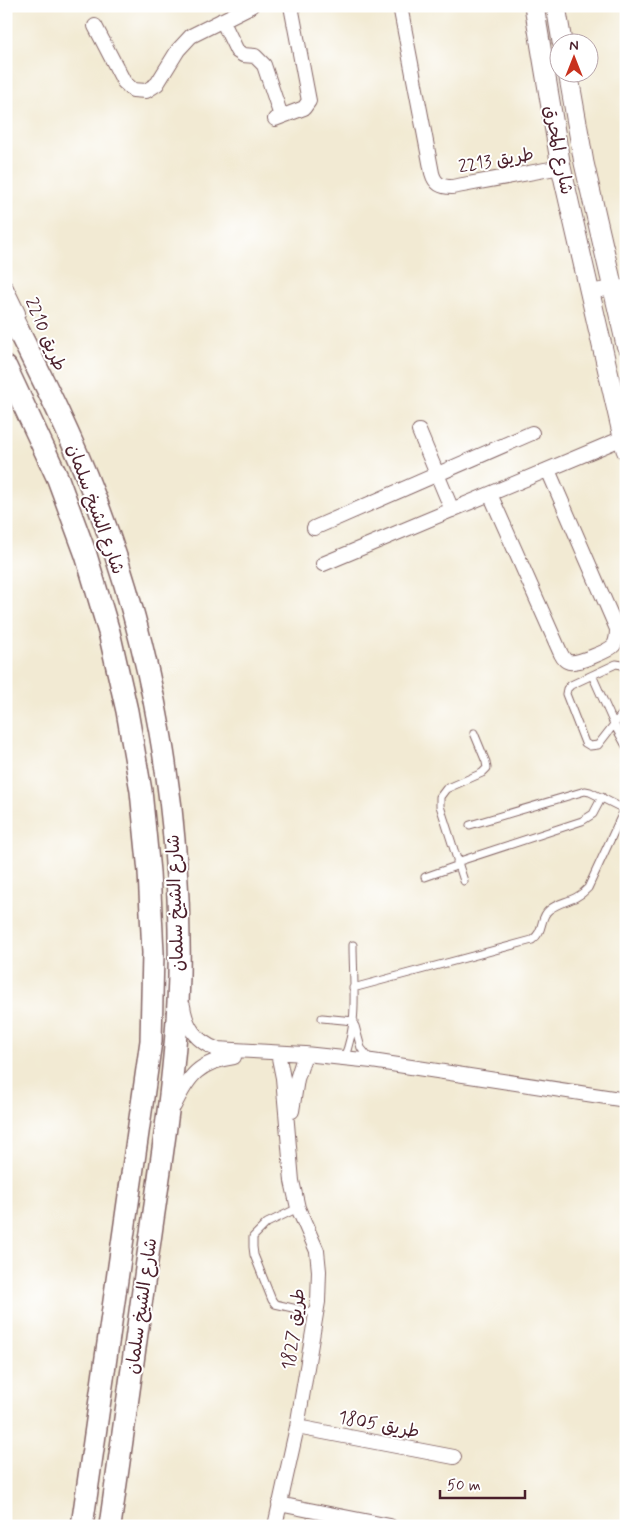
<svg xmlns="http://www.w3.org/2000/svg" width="632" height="1532" viewBox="0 0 632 1532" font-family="Mynerve,'Playpen Sans Arabic',sans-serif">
  <rect width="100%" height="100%" fill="#fff"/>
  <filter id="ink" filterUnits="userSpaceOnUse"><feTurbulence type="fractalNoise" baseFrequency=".02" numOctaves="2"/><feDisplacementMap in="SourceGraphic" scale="10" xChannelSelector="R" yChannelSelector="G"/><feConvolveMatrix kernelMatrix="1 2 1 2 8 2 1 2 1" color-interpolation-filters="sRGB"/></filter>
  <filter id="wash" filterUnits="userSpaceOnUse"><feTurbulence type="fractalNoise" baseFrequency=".0096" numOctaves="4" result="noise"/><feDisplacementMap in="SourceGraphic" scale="20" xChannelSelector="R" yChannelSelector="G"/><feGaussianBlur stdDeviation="1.12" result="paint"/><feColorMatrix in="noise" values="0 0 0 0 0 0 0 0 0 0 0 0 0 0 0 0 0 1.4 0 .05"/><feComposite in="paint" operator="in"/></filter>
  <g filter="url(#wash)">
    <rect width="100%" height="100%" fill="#f2ead3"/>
  </g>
  <g filter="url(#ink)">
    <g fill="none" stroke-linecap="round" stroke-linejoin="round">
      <g stroke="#856666" stroke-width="9">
        <path id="lane" d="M626 670 622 665 616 664 571 685 567 689 566 694 585 743 590 746 598 745 626 709
          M592 675 614 724 626 746
          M470 825 585 791 590 792 624 809
          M457 862 582 821 593 814 602 797
          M425 877 459 865
          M464 881 440 806V797L446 789 482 773 487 768 486 762 474 733
          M353 988 532 940C545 931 539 918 549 910 561 900 574 903 588 888L626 806
          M322 1018 354 1021
          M355 1026 361 1048 370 1059
          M344 1058C359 1023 353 982 353 945
          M298 1208 267 1223 253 1237V1247L254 1255 272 1300 275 1304 315 1313"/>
      </g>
      <g stroke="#856666" stroke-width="16">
        <path id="street" d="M400 6 432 173C435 184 441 187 452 187L561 167
          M222 20 237 51 243 55 255 56 264 65 281 116
          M95 26 124 82 133 90 146 91 157 84 178 50 191 36 251 6
          M275 119 304 108 309 101 291 6
          M6 288 18 313
          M590 292 612 288 626 287
          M419 431 452 510
          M490 494 561 654C563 658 565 661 569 662 577 664 609 651 614 645 617 640 617 635 617 629L548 470
          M314 528 532 433
          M323 564 623 438
          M183 1006C186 1027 196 1041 216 1049L305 1054 372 1061 626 1100
          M174 1106C189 1075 199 1062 234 1057
          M292 1111 297 1079 305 1054
          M297 1427 454 1457
          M279 1504 390 1526
          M275 1526 297 1427 318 1302 319 1271 317 1251 298 1208 292 1181 283 1078 278 1053"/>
      </g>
      <g stroke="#856666" stroke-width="21">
        <path id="secondary" d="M534 6 561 167 626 450
          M556 6 562 42
          M568 72 584 163 626 345"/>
      </g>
      <g stroke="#856666" stroke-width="24">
        <path id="primary" d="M6 306C37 368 69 430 94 495 153 647 182 812 179 976 177 1060 164 1143 152 1226 138 1326 124 1426 110 1526
          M6 367 58 479 86 555 109 632 127 711 141 791 149 872 153 953 151 1041 82 1526"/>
      </g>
      <use href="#lane" stroke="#fff" stroke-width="7"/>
      <use href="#street" stroke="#fff" stroke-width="14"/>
      <use href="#secondary" stroke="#fff" stroke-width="19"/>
      <use href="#primary" stroke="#fff" stroke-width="21"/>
    </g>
  </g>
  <g text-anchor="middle" stroke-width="4" stroke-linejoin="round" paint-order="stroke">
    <g font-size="18" fill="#4a1f2b" stroke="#fff">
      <text transform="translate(559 150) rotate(79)" y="6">شارع المحرق</text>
      <text transform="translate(496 160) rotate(-10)" y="6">طريق 2213</text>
      <text transform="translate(46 334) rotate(67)" y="6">طريق 2210</text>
      <text transform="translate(96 509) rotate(70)" y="6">شارع الشيخ سلمان</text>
      <text transform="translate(175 903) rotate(-92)" y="6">شارع الشيخ سلمان</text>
      <text transform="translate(141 1306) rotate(-82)" y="6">شارع الشيخ سلمان</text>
      <text transform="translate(293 1329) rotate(-82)" y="6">طريق 1827</text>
      <text transform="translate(379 1424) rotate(11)" y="6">طريق 1805</text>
    </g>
  </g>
  <rect width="632" height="1532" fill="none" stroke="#fff" stroke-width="25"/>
  <g transform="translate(574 58)"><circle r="24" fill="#ffffff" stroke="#b7a5aa"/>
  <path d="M0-4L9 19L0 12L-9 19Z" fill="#c8321e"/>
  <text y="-8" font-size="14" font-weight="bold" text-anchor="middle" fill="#4a1f2b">N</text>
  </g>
  <path d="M440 1490v8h85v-8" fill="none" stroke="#4a1f2b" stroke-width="2.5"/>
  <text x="447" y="1490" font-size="15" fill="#4a1f2b" stroke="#ffffff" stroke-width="4" paint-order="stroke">50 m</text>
</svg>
